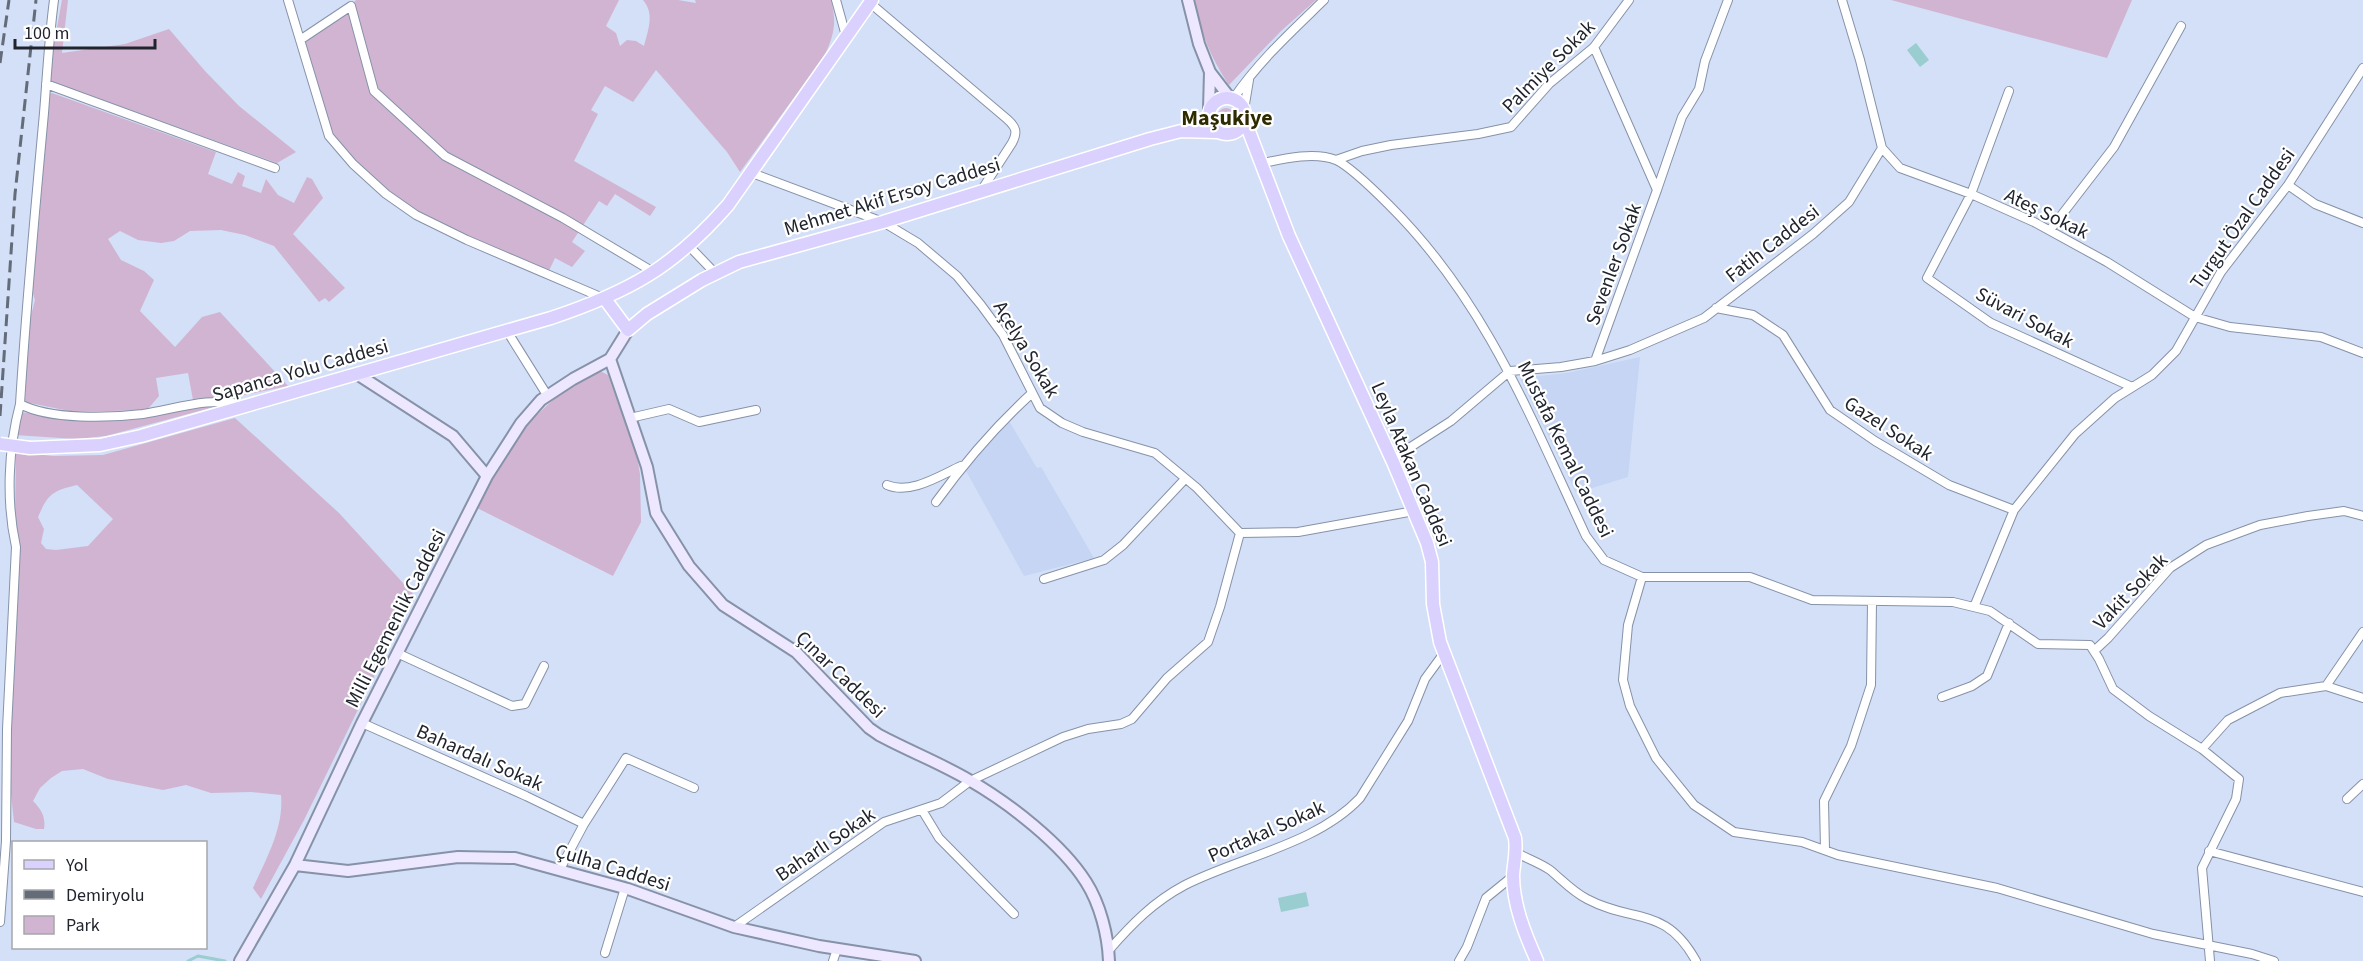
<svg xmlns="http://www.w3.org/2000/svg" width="2363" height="961" viewBox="0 0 2363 961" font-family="'Source Sans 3',sans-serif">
  <rect width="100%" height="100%" fill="#d3e0f7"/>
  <path fill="#c5d5f3" d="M1640 357 1628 477 1576 493 1520 378 1567 373Z
    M1009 421 1037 468 1041 467 1094 558 1024 576 965 469 980 450Z"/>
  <path fill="#d1b4d2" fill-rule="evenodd" d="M62 0H68L62 53 125 44 169 29 205 71 239 106 296 152 277 163 50 81 51 41 54 31 57 27Z
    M356 0H619L606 26 616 33 620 46 627 40 636 41 644 46C648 30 655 14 643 0H678L696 3 695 0H831C837 23 834 34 825 55L740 172 727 152 656 70 633 102 605 86 591 110 598 114 574 161 656 207 650 216 615 194 607 206 599 201 572 242 585 251 572 267 555 258 547 275 454 234 386 194 329 136 300 40 351 6Z
    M1195 0H1316L1281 31 1229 85C1211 58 1200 32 1195 0Z
    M1891 0H2132L2107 58Z
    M52 93 216 152 208 174 232 184 238 172 245 176 242 186 261 193 266 179 278 195 294 203 307 177 312 179 323 198 293 234 345 288 329 302 325 298 319 302 274 246 245 235 221 230 190 231 174 241 161 243 138 240 120 231 108 239 121 260 144 271 154 280 140 311 175 347 202 317 220 312 288 386 240 396 227 389 217 397 193 400 188 373 156 378 159 396 147 410 74 412 25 402 28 327 35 300 31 287 33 268 39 223 49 94Z
    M1217 117a9 9 0 1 1 18 0a9 9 0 1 1-18 0Z
    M600 371 608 375 637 456 640 474 641 522 613 576 477 508C506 449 537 399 600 371Z
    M211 405 218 406 106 436 76 439 15 435 21 412 61 418 148 416Z
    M235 418 339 513 414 595 304 820 261 899 253 888C266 859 284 828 281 795L251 792 211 793 186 785 163 790 108 779 83 769 62 771 51 778 40 788 33 801C41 809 46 817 44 829H36L14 822 11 794V720L20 549 15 514 16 452 53 456 103 455ZM77 485 113 519 88 546 56 550 46 549 41 543 44 529 38 517C48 494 52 491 77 485Z"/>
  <path fill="#99cdcf" d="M1916 43 1929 60 1920 67 1907 50Z
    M1306 892 1309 906 1281 912 1278 898Z"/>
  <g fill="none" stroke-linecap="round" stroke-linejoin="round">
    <path stroke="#99cdcf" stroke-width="3" d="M188 961 198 956 225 961"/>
    <g stroke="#8692a8" stroke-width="10">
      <path id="street" d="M54 0C49 38 47 75 44 113 35 210 26 307 20 404 50 420 109 418 143 414 176 409 210 396 243 405
        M288 0 329 136 353 164 386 194 416 215 467 240 603 298
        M836 0 846 36
        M870 3 1007 119C1016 127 1018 132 1012 143L981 191
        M300 40 351 6 374 91 445 156 563 218 655 273
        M1594 47 1657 190 1595 361
        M46 84 275 168
        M2009 91 1971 194 1927 278 1991 323 2132 387
        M1233 99C1259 61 1291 32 1324 0
        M1244 110 1249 80
        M1882 148 1900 168 1971 194 2034 222 2107 262 2195 317 2230 327 2321 337 2363 353
        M1336 160 1362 151 1391 145 1478 134 1511 127 1549 84 1594 47 1629 0
        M1259 164C1282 159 1314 151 1336 160 1351 167 1377 193 1389 205 1485 300 1530 416 1586 536L1604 560 1642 577H1750L1812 600 1953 602 1990 611 2038 644 2090 645 2099 659 2113 689 2149 716 2202 749 2239 779 2236 799 2202 868 2210 961
        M752 173 883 222 918 243 957 276 981 305 1003 335 1040 408 1062 423 1083 432 1155 453 1197 488 1240 533
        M2288 185 2315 204 2363 223
        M1657 190 1682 117 1699 89 1705 61 1728 0
        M2050 230 2114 147 2181 26
        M689 246 715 273
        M1716 308 1753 315 1783 335 1830 410 1875 441 1949 485 2014 510
        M507 331 547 395
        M630 418 669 409 699 422 756 410
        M1392 459 1451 421 1510 371 1561 367 1595 361 1630 350 1704 318 1813 234 1849 202 1882 148 1860 60 1842 0
        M887 485C910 495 939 476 961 466
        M936 502C965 462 995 427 1031 394
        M1240 533 1298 532 1414 511
        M1642 577 1628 625 1623 680 1630 706 1656 758 1694 805 1734 832 1802 842 1838 855 1997 888 2153 934 2252 954 2274 961
        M1044 579 1104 560 1123 545 1185 479
        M1974 607 2014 510 2075 434 2115 398 2152 375 2176 351 2221 272 2288 185 2363 68
        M2094 651 2108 638 2170 568 2206 545 2260 525 2308 516 2344 511 2363 516
        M397 653 512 706 525 704 544 666
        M2326 686 2363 632
        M1942 697 1972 686 1987 676 2009 623
        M362 723 526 796 584 824
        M2202 749 2228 720 2280 693 2326 686 2363 698
        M2347 799 2363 784
        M922 810 939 838 1014 914
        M1825 850 1824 801 1851 746 1871 685 1872 601
        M2209 851 2363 892
        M1517 853C1528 859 1540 863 1550 870 1562 880 1573 892 1587 899 1634 924 1665 905 1696 961
        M560 869 584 824 626 758 694 788
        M0 922 6 841 7 729 16 547C6 502 8 449 20 404
        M734 927 884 822 941 803 970 781 1063 737 1088 729 1121 724 1132 719 1167 678 1208 642 1220 607 1240 533
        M1109 950C1132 924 1153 902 1185 885 1240 857 1317 844 1360 798L1408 721 1425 679 1444 653
        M605 953 625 888
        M833 961 837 949
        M1459 961 1467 947 1486 898 1513 876"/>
    </g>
    <g stroke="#8692a8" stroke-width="14">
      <path id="secondary" d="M1188 0 1199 44 1210 72 1230 98
        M1209 109 1210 72
        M610 359 647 467 656 513 689 566 723 605 796 652 869 728 879 735C909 751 940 763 969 780 1009 803 1062 844 1086 882 1100 904 1108 935 1109 961
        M357 374 453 436 487 476
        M295 865 348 871 458 857 515 858 628 889 734 927 819 946 915 961
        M240 961 295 865 362 723 487 476 521 423 541 400 573 379 610 359 628 330"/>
    </g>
    <g stroke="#fff" stroke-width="15">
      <path id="primary" d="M1209 116a18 18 0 1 1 36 0a18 18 0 1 1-36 0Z
        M1245 121 1289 236 1393 462 1427 543 1432 562 1433 604 1440 642 1515 838C1517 852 1514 862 1513 875 1513 905 1525 934 1537 961
        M605 299 628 330 647 314 702 280 739 262 883 222 1150 139 1181 131 1216 132
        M30 448 100 445 141 436 551 318C629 292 674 267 728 205L872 0"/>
    </g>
    <use href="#street" stroke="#fff" stroke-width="8"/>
    <use href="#secondary" stroke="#ede8ff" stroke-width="10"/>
    <use href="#primary" stroke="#dad1fe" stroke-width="12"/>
    <path stroke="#646c7a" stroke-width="3" stroke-dasharray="12 6" stroke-linecap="butt" d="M0 63 9 0
      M0 416 15 194 36 0"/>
    <g stroke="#fff" stroke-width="15" stroke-linecap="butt">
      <path id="primary-bridge" d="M0 444 30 448"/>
    </g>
    <use href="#primary-bridge" stroke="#dad1fe" stroke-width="12"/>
  </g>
  <g text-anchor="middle" stroke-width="4.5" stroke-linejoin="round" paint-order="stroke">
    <g font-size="20" fill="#20242d" stroke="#fff">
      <text transform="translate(1548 66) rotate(-45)" y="7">Palmiye Sokak</text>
      <text transform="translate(892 196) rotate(-17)" y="7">Mehmet Akif Ersoy Caddesi</text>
      <text transform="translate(2047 213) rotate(26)" y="7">Ateş Sokak</text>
      <text transform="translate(2242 218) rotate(-55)" y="7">Turgut Özal Caddesi</text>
      <text transform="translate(1772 243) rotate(-38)" y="7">Fatih Caddesi</text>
      <text transform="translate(1613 264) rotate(-70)" y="7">Sevenler Sokak</text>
      <text transform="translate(2025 317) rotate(28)" y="7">Süvari Sokak</text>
      <text transform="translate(1027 349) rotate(59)" y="7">Açelya Sokak</text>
      <text transform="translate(300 370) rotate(-16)" y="7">Sapanca Yolu Caddesi</text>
      <text transform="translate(1889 428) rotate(33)" y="7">Gazel Sokak</text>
      <text transform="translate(1566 449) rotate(64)" y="7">Mustafa Kemal Caddesi</text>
      <text transform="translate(1412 464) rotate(67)" y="7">Leyla Atakan Caddesi</text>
      <text transform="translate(2130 591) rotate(-46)" y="7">Vakit Sokak</text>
      <text transform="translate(395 618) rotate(-63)" y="7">Milli Egemenlik Caddesi</text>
      <text transform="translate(841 674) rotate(44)" y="7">Çınar Caddesi</text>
      <text transform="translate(480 757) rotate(24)" y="7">Bahardalı Sokak</text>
      <text transform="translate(1266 831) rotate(-24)" y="7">Portakal Sokak</text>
      <text transform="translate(825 844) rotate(-34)" y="7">Baharlı Sokak</text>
      <text transform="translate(613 867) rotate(17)" y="7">Çulha Caddesi</text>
    </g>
    <g font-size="22" font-weight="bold" fill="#2e2b00" stroke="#fff">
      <text x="1227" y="125">Maşukiye</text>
    </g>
  </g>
  <rect x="12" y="841" width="195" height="108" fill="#ffffff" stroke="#a6a7ab" stroke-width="1.5"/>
  <rect x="24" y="860" width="30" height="9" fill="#dad1fe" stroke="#a6a7ab" stroke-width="1.5"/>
  <text x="66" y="871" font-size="18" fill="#20242d">Yol</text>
  <rect x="24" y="890" width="30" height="9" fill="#646c7a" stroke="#a6a7ab" stroke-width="1.5"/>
  <text x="66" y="901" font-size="18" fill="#20242d">Demiryolu</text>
  <rect x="24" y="916" width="30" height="18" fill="#d1b4d2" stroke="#a6a7ab" stroke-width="1.5"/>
  <text x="66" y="931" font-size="18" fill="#20242d">Park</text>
  <path d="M15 39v9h140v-9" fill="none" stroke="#20242d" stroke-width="3"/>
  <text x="24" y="39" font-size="18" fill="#20242d" stroke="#ffffff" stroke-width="4.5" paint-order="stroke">100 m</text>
</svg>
